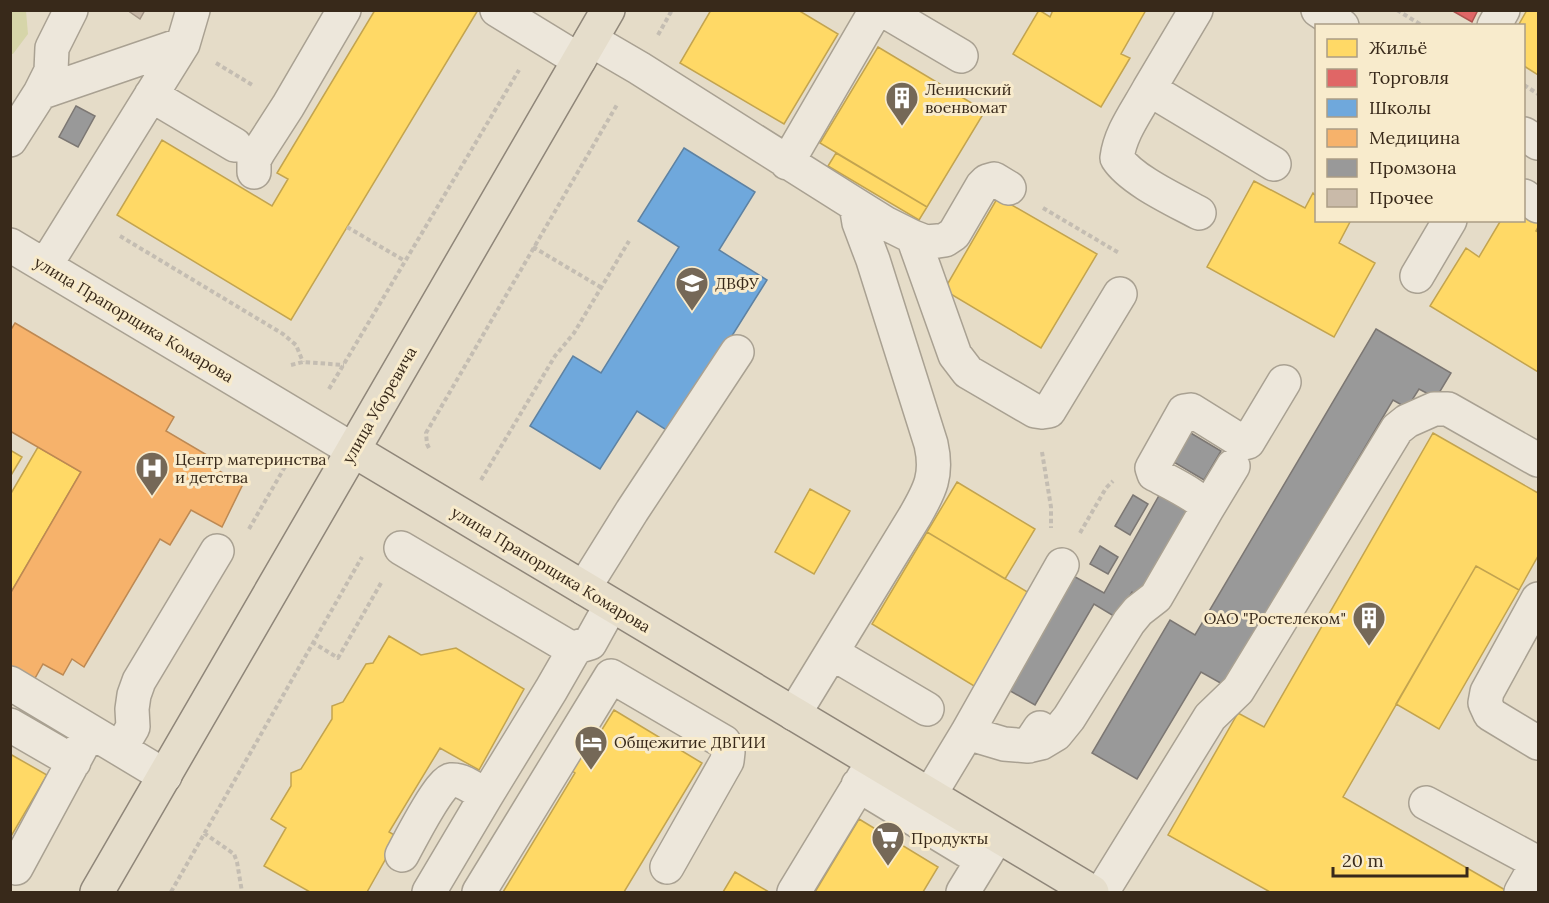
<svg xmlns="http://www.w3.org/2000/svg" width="1549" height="903" viewBox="0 0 1549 903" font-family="Lora,serif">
  <rect width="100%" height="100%" fill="#e5dcc8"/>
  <path fill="#d6d5a9" d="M11 10 26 11 28 34 13 54H11Z"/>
  <path fill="#ffd966" stroke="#c3a44f" stroke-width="1.5" d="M375 10H478L291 320 117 215 162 140 272 206 288 179 277 173Z
    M711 10H798L838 34 784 124 680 63Z
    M1039 10 1050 17 1053 10H1146L1121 54 1130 58 1101 107 1013 54Z
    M1527 10H1538V75L1524 66V26H1518Z
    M878 47 985 111 927 207 820 143Z
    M836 153 927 207 919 220 828 166Z
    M1254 181 1305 208 1313 193 1316 196V220H1351L1339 243 1375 263 1334 337 1207 267Z
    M998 197 1097 254 1041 348 944 290Z
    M1524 208 1538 217V227L1536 231 1538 232V372L1430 306 1466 248 1479 257 1501 220H1524Z
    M1433 433 1538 493V556L1519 590 1476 566 1343 797 1507 891 1506 892H1270L1168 835 1238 713 1264 727Z
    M38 447 81 472 10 594V495Z
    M10 450 22 457 10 477Z
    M957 482 1035 529 1005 579 927 532Z
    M810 489 850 511 814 574 775 552Z
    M927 532 1034 596 979 689 872 624Z
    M1476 566 1519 590 1439 729 1396 704Z
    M389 636 421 655 456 648 524 689 479 770 440 748 389 832 398 837 367 892H310L264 866 286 828 271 819 291 786V773L301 769 332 719V706L343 702 366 664 373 663Z
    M614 710 702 763 624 892H503L575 773 568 768 582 745 590 749Z
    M10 754 47 775 10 838Z
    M859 819 938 867 923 892H815Z
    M735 872 769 892H723Z"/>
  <path fill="#e06666" stroke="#ae544f" stroke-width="1.5" d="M1451 10H1478L1472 22Z"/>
  <path fill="#6fa8dc" stroke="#5e82a2" stroke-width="1.5" d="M684 148 755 192 719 250 767 280 671 433 637 411 600 469 530 426 573 356 601 373 679 247 638 221Z"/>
  <path fill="#f6b26b" stroke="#bd8953" stroke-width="1.5" d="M15 323 174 417 166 431 217 461 212 467 243 484 222 527 191 510 170 545 160 539 84 667 72 659 63 675 43 664 34 680 10 667V594L81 472 10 431V327L12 328Z"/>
  <path fill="#999" stroke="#7c7773" stroke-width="1.5" d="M76 106 95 116 78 147 59 137Z
    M1376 329 1451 373 1436 398 1419 389 1407 408 1393 400 1224 685 1201 672 1137 779 1092 753 1170 620 1195 635Z
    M1189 432 1221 451 1204 480 1172 461Z
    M1161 492 1189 507 1138 596 1132 592 1117 618 1094 604 1035 705 1005 688 1070 574 1104 593Z
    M1133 495 1148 504 1130 535 1115 526Z
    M1100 546 1118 557 1108 574 1090 564Z"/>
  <path fill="#c9baa9" stroke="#a59788" stroke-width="1.5" d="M127 10H145L140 19Z"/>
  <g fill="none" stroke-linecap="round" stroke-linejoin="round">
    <g stroke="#a9a192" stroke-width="36">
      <path id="minor" d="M497 10 579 60
        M883 10 961 56
        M1196 10 1149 89 1274 164
        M1318 10 1342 26
        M1494 26 1503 10
        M591 40 639 68 856 205 885 223 913 237 926 242 938 241 945 240 954 234 982 186 987 181 994 179 1009 188
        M1149 89C1137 111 1120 133 1117 158 1131 180 1175 200 1199 213
        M40 93 183 44
        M151 95 235 145
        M1524 134 1538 143
        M10 140 40 93 51 71 52 48 71 10
        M787 163 876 10
        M254 172V160L259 151 288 106 344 10
        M1524 196 1538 206
        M913 237 955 355 968 372 1035 411 1042 412 1049 411 1120 294
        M10 245 353 450
        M45 266 183 44 193 10
        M1417 276 1450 220
        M1207 509 1233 466
        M401 548 574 650 551 690 486 796 429 892
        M584 588 632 511 737 352
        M1538 599 1487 692 1485 703 1490 714 1538 743
        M574 650 580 646 590 643 611 605
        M832 653 927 709
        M10 683 165 776
        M794 714 915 516C930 490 938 475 931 444L873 260 859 223 856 205
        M10 725 74 762
        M967 733 1004 744 1028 746 1040 728
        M1028 746 1041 743 1056 734 1069 718 1129 622 1138 611 1156 597 1207 509C1201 497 1167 481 1154 474L1152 468 1184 411 1191 410 1244 443 1248 442 1284 382
        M120 749 133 727 132 709 134 695 139 681 217 551
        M858 785 982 860
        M929 796 967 733 1062 565
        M1426 803 1538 863
        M402 855C409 842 440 781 451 780 463 779 476 790 486 796
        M16 868 90 731
        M479 892 611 676 724 742 728 752 727 761 667 867
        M794 892 873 762
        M963 892 993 843
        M1102 892 1210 717 1238 690 1397 429 1407 421 1434 409H1448L1538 460
        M1521 892 1538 862"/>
    </g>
    <g stroke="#8f8679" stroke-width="36">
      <path id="major" d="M353 450 1092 892
        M97 892 608 10"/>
    </g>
    <path stroke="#c4bdb2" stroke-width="4" stroke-dasharray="4.5 3" stroke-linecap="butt" d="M1397 10 1423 26
      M658 35 672 10
      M216 63 254 86
      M1524 85 1538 94
      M1043 208 1119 253
      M347 227 405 261
      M120 236 283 334 296 345 303 362
      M533 247 602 288
      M291 365 303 362 344 365
      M329 389 519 70
      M429 448 427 444 426 433 618 103
      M1042 452 1051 507V528
      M481 480 555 356 574 333 629 241
      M249 529 290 458
      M1080 533 1106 488 1113 481
      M312 642 338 658 381 583
      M204 833 234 854 237 862 242 892
      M171 892 362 557"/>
    <use href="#minor" stroke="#ede7db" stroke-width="33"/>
    <use href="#major" stroke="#e5ddcb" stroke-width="33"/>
  </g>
  <defs>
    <g id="building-pin" transform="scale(1.725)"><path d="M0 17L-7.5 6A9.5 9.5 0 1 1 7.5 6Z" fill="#756857" stroke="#f8ebcc"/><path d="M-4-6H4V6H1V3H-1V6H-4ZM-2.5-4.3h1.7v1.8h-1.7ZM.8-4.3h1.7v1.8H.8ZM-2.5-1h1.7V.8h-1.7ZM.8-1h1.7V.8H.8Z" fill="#fff"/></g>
    <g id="university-pin" transform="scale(1.725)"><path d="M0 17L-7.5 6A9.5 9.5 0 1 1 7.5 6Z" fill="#756857" stroke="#f8ebcc"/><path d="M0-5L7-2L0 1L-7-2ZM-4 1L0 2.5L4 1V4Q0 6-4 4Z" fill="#fff"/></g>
    <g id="hospital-pin" transform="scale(1.725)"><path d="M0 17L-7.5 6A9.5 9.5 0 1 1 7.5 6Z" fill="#756857" stroke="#f8ebcc"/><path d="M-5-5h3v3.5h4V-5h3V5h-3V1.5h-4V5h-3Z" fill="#fff"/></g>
    <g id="hotel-pin" transform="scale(1.725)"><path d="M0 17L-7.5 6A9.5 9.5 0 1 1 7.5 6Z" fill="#756857" stroke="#f8ebcc"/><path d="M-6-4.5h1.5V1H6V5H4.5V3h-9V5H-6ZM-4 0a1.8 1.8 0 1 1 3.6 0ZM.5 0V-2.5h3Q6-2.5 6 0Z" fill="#fff"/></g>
    <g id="supermarket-pin" transform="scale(1.725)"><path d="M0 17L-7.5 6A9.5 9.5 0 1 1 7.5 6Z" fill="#756857" stroke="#f8ebcc"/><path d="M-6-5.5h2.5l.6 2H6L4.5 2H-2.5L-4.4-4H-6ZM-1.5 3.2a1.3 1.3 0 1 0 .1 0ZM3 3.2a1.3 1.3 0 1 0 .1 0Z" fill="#fff"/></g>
  </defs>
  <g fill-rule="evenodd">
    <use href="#building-pin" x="902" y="98"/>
    <use href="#university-pin" x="692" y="283"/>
    <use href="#hospital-pin" x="152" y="468"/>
    <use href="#building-pin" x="1369" y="618"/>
    <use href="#hotel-pin" x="591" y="742"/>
    <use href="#supermarket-pin" x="888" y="838"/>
  </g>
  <g text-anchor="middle" stroke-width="6" stroke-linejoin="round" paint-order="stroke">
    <g font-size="16" fill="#38291a" stroke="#f8ebcc" text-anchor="start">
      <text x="925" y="95">Ленинский<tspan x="925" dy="18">военвомат</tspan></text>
      <text x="715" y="289">ДВФУ</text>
      <text x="175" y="465">Центр материнства<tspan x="175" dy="18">и детства</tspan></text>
      <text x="1346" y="624" text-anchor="end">ОАО "Ростелеком"</text>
      <text x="614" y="748">Общежитие ДВГИИ</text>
      <text x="911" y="844">Продукты</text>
    </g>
    <g font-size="16" fill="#38291a" stroke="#f8ebcc">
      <text transform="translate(134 319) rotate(31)" y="6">улица Прапорщика Комарова</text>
      <text transform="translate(379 405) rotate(-60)" y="6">улица Уборевича</text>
      <text transform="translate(551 569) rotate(31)" y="6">улица Прапорщика Комарова</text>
    </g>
  </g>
  <rect width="1549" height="903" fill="none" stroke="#38291a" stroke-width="24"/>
  <rect x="1315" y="24" width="210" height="198" fill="#f8ebcc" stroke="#ab9d85" stroke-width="1.5"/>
  <rect x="1327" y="39" width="30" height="18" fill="#ffd966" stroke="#ab9d85" stroke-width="1.5"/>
  <text x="1369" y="54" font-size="18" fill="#38291a">Жильё</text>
  <rect x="1327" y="69" width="30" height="18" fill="#e06666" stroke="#ab9d85" stroke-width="1.5"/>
  <text x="1369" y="84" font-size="18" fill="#38291a">Торговля</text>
  <rect x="1327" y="99" width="30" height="18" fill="#6fa8dc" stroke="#ab9d85" stroke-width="1.5"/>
  <text x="1369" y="114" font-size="18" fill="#38291a">Школы</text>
  <rect x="1327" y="129" width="30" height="18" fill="#f6b26b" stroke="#ab9d85" stroke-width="1.5"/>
  <text x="1369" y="144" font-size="18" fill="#38291a">Медицина</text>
  <rect x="1327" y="159" width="30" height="18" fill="#999999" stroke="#ab9d85" stroke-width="1.5"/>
  <text x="1369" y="174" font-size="18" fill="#38291a">Промзона</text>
  <rect x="1327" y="189" width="30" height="18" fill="#c9baa9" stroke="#ab9d85" stroke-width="1.5"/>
  <text x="1369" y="204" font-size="18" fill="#38291a">Прочее</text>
  <path d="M1333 867v9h134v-9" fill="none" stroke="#38291a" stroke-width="3"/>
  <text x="1342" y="867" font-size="18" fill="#38291a" stroke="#f8ebcc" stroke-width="4.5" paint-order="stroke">20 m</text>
</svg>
